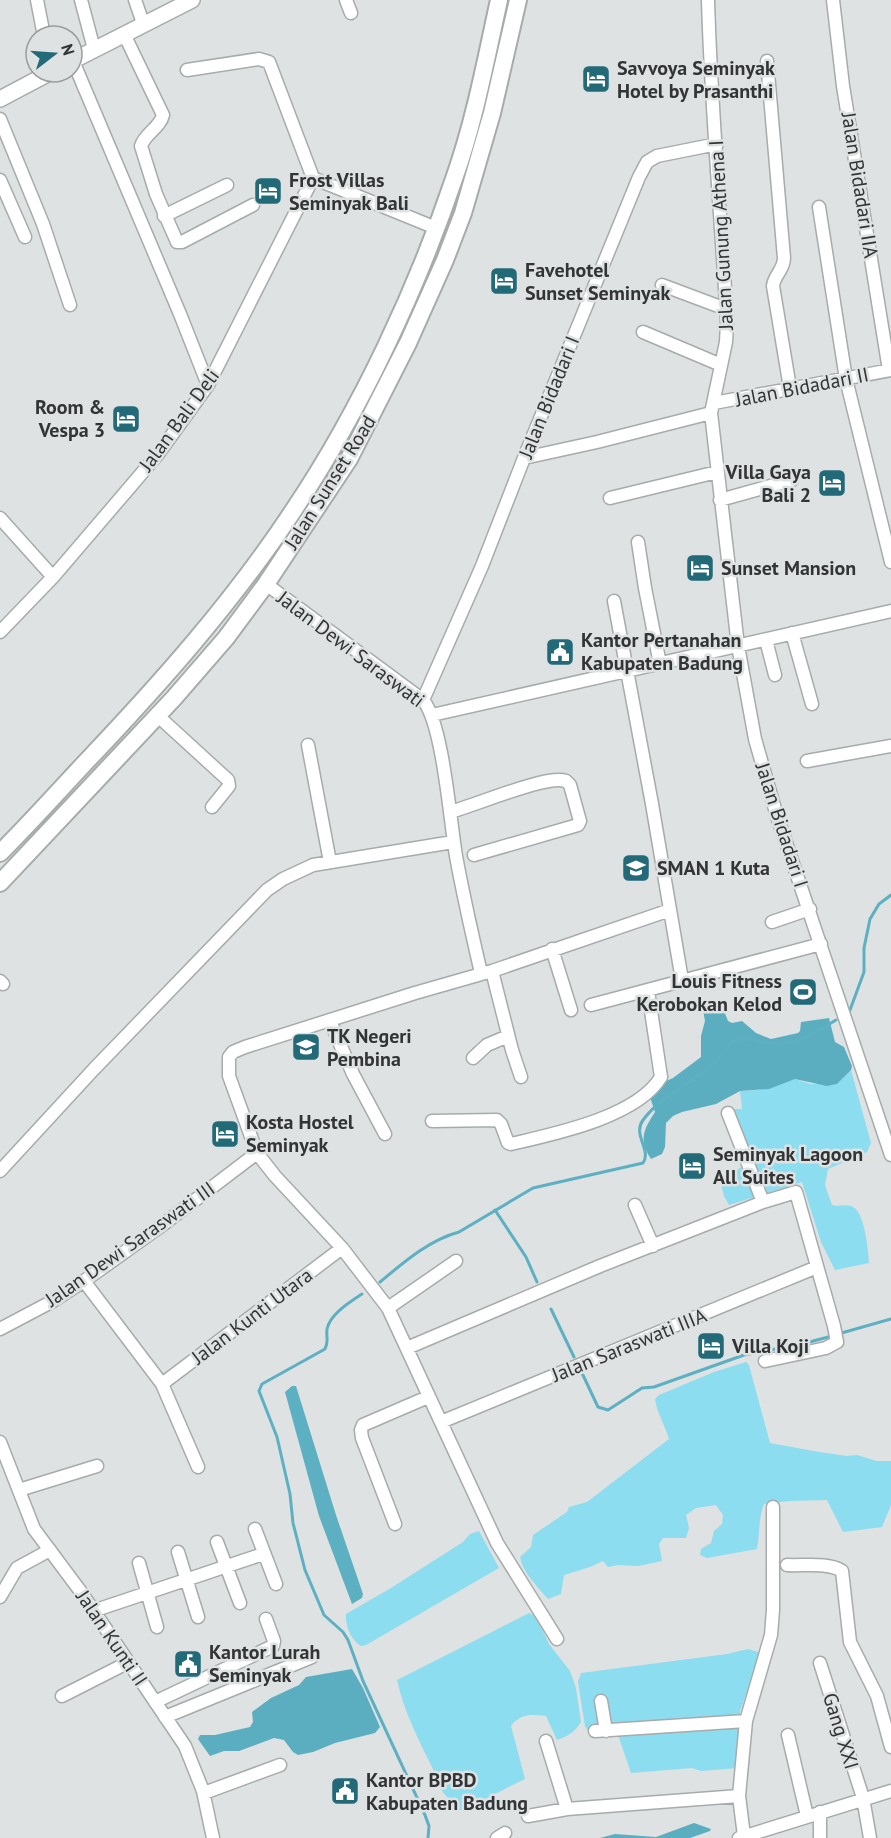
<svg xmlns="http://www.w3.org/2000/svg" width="891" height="1838" viewBox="0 0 891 1838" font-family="'PT Sans',sans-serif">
  <rect width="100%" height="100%" fill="#dee2e3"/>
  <path fill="#8cddef" d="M851 1070 871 1143 867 1152 828 1169 825 1185 832 1205C838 1207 844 1204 851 1206 865 1210 868 1250 869 1263L835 1270 821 1242 802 1182 729 1205 724 1196 721 1185 727 1177 751 1160 734 1109H742L740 1091 759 1090 795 1079 811 1084H837Z
    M746 1362 749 1365 770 1443 819 1452 847 1456 857 1455 877 1461H891V1505L882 1527 843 1532 827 1500 790 1501 764 1504C758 1519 760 1534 757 1549L707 1558 700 1555 701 1549 711 1543 714 1531 722 1524 723 1515 716 1505 696 1508 686 1515 689 1528 686 1538H663L659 1544 662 1561 638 1566 618 1565 608 1567 603 1561 590 1567 564 1575 561 1594 548 1599C538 1587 523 1573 520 1557L531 1547 533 1535 567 1512 569 1507 587 1502 669 1439C665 1425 657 1413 655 1399L659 1395 714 1372Z
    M479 1531 499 1568 366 1645 361 1646C351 1640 345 1626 346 1614L391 1588 463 1542 470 1534Z
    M529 1613 536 1616 549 1644 570 1671 576 1688 581 1722C575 1732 568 1736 557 1740L546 1716C531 1714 520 1714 511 1726L525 1779 462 1810H457C452 1801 445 1796 440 1788 437 1783 436 1776 434 1771 419 1741 404 1712 397 1680Z
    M748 1649 758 1652 760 1655 740 1711 738 1768 701 1771 692 1768 631 1773 618 1735 588 1731 585 1726 578 1682 581 1673 727 1654Z"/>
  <path fill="#5aaec0" d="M712 1002 724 1011 728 1021 732 1023 742 1021 756 1033 771 1039 798 1033 800 1031 801 1022 829 1018 835 1042 844 1047 852 1066 851 1070 837 1084 827 1086 795 1079 769 1089 740 1091 716 1104 682 1112 673 1116 666 1123 665 1147 662 1154 651 1159C638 1140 644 1129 655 1112L650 1097 664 1082 673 1078 701 1057V1036L705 1021 702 1005Z
    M352 1669 363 1688 380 1727 375 1733 335 1743 313 1752 298 1755 293 1752 284 1740 274 1738 239 1751H224L210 1756 198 1739 200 1735H215L250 1727 253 1722 252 1712 271 1698 299 1685 306 1677Z
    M694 1823 711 1829 710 1831 690 1838H600L615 1834 656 1837Z"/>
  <path fill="#5db0c2" d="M292 1386H296L336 1515 363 1594 362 1598 352 1604 319 1516 285 1392Z"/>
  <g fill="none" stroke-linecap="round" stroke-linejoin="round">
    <path stroke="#5db0c2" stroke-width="3" d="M850 1010 864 972V948L870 919 879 904 891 895
      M495 1210 526 1257 537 1282
      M380 1282C403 1263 429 1240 459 1232L533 1188 643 1163C652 1150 632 1135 643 1120 661 1096 689 1085 711 1066 722 1057 725 1041 741 1039 753 1038 766 1043 777 1044 797 1045 820 1030 836 1020
      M362 1294C350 1302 330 1314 327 1329 326 1337 329 1342 325 1349L262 1384 259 1391 277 1437 290 1494 293 1523 305 1570 324 1615 343 1632 348 1640 363 1681 425 1815 429 1826 428 1838
      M551 1309 574 1357
      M838 1334 891 1319
      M582 1373 598 1407 608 1410 642 1388 654 1387 744 1355 802 1344 832 1336"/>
    <g stroke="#a7abac" stroke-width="15">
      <path id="minor" d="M37 0 44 36
        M81 0 94 49
        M135 0 143 23
        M346 0 351 13
        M708 0C711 108 721 215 727 322L726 342 711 413 738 646 755 739 777 816 891 1155
        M833 0 843 86 889 370
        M124 34 163 115C160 128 145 133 141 146L156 194 177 242H182L253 205
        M73 61 180 314 208 385
        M767 61 784 258C784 270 774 275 773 286L790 388
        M187 70 259 59 269 62 313 178 436 228
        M0 119 43 224 70 305
        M0 180 25 237
        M819 207 846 379 891 562
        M164 216 227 185
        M662 285 726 309
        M643 332 721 365
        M714 403 891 370
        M524 458 597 442 711 413
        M610 498 717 472
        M720 500 792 480
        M0 518 53 577
        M638 542 645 588 660 664
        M266 584 423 700C443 724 450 821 456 856 463 895 472 934 481 973
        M614 601 652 804 682 980
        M0 632 53 577 130 487 158 454 208 385 313 178
        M792 633 812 704
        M766 640 775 675
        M423 700 482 566 524 458 639 177 647 162 657 156 717 144
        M432 715 891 611
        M158 716 228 780 229 786 212 807
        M308 745 330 862
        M807 761 891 746
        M450 812C474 806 547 774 566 781L570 785 580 821 578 825 474 855
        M772 922 810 909
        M552 949 571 1010
        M492 971 512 1050 521 1077
        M0 981 3 984
        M591 1005 821 944
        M330 1021 353 1074 385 1134
        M473 1058 487 1045 508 1036
        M728 1113 763 1202
        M432 1121 497 1120 501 1124 508 1143 511 1144C554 1134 637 1117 661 1077L648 991
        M0 1171 94 1069 267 890 283 879 313 865 453 842
        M635 1205 653 1246
        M84 1281 162 1384 198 1467
        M388 1308 456 1261
        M0 1329 53 1301 84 1281 161 1226 257 1153
        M407 1348 600 1266 763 1202 796 1192 834 1326 837 1342 826 1348 765 1361
        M162 1384 342 1248
        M441 1422 817 1267
        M0 1442 34 1529 81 1592 185 1746 203 1791 213 1838
        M19 1490 97 1466
        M395 1524 362 1438 361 1430 363 1425 428 1397
        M255 1529 276 1584
        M217 1542 240 1603
        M178 1552 198 1617
        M139 1563 157 1627
        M787 1565C803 1566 829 1562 842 1571L850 1642 877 1696 891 1747
        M0 1597 17 1568 50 1550
        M93 1611 263 1554
        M557 1639 497 1543 388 1308 342 1248 275 1176 257 1153 229 1076V1057L233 1052 245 1047 415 993 492 971 670 910
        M820 1663 863 1798 870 1838
        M62 1696 127 1663
        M601 1701 606 1731
        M155 1702 273 1646 274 1641 266 1619
        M165 1717 312 1657
        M595 1731 746 1721
        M788 1735 807 1816
        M546 1741 567 1809
        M204 1793 280 1765
        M820 1812V1838
        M528 1816 567 1809 739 1796
        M744 1836 739 1796 746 1721 771 1635 773 1610V1507
        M497 1838 505 1833
        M739 1838 891 1791"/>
    </g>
    <g stroke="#a7abac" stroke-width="18">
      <path id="major" d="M72 61 192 0
        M0 99 51 72"/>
    </g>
    <g stroke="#a7abac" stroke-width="20">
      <path id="highway" d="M0 853C29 824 56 794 83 765 160 684 234 601 295 508 361 409 417 289 455 176 475 119 486 59 499 0
        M0 883 174 698 226 638 266 584 349 459 408 343 445 260 463 213 492 113 518 0"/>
    </g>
    <use href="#minor" stroke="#fff" stroke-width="12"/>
    <use href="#major" stroke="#fff" stroke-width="15"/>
    <use href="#highway" stroke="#fff" stroke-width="16"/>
  </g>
  <defs>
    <g id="hotel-square" transform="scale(1.5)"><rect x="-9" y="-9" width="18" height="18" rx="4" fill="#236a78" stroke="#dee2e3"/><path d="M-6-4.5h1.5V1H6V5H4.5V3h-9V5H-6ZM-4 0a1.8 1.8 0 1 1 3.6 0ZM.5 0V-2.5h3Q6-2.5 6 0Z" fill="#fff"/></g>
    <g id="civic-square" transform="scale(1.5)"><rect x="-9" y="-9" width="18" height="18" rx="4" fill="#236a78" stroke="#dee2e3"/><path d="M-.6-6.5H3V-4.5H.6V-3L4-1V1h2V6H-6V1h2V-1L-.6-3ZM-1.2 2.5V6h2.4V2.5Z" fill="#fff"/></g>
    <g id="school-square" transform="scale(1.5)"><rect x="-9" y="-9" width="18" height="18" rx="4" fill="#236a78" stroke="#dee2e3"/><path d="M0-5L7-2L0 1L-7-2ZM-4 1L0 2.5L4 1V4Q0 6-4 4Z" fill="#fff"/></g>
    <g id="stadium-square" transform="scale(1.5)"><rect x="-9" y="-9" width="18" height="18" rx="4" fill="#236a78" stroke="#dee2e3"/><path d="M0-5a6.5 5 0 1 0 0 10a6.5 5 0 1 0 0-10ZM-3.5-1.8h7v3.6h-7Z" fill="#fff"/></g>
  </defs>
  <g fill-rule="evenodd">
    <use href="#hotel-square" x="596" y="79"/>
    <use href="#hotel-square" x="268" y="191"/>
    <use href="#hotel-square" x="504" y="281"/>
    <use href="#hotel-square" x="126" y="419"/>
    <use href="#hotel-square" x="832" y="483"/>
    <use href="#hotel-square" x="700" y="568"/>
    <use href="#civic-square" x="560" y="652"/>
    <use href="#school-square" x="636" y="868"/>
    <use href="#stadium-square" x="803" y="992"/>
    <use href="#school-square" x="306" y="1047"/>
    <use href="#hotel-square" x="225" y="1134"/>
    <use href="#hotel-square" x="692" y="1166"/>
    <use href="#hotel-square" x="711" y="1346"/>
    <use href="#civic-square" x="188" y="1664"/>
    <use href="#civic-square" x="345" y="1791"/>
  </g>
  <g text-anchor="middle" stroke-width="5" stroke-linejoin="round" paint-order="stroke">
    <g font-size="20" font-weight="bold" fill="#333435" stroke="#dee2e3" text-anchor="start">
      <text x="617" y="75">Savvoya Seminyak<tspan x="617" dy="23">Hotel by Prasanthi</tspan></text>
      <text x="289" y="187">Frost Villas<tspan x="289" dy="23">Seminyak Bali</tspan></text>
      <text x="525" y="277">Favehotel<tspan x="525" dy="23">Sunset Seminyak</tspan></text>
      <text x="105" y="414" text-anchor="end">Room &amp;<tspan x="105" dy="23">Vespa 3</tspan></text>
      <text x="811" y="479" text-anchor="end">Villa Gaya<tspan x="811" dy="23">Bali 2</tspan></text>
      <text x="721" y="575">Sunset Mansion</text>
      <text x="581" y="647">Kantor Pertanahan<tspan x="581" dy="23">Kabupaten Badung</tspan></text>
      <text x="657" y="875">SMAN 1 Kuta</text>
      <text x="782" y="988" text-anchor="end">Louis Fitness<tspan x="782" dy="23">Kerobokan Kelod</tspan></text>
      <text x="327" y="1043">TK Negeri<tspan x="327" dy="23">Pembina</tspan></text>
      <text x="246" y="1129">Kosta Hostel<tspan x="246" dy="23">Seminyak</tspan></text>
      <text x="713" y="1161">Seminyak Lagoon<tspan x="713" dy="23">All Suites</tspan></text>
      <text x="732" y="1353">Villa Koji</text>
      <text x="209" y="1659">Kantor Lurah<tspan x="209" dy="23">Seminyak</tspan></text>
      <text x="366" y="1787">Kantor BPBD<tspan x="366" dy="23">Kabupaten Badung</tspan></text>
    </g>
    <g font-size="20" fill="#333435" stroke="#dee2e3">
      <text transform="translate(860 185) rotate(81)" y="7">Jalan Bidadari IIA</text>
      <text transform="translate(721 235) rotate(-93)" y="7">Jalan Gunung Athena I</text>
      <text transform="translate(802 387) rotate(-11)" y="7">Jalan Bidadari II</text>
      <text transform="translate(549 397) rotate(-68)" y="7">Jalan Bidadari I</text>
      <text transform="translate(179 420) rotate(-54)" y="7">Jalan Bali Deli</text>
      <text transform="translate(330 482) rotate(-58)" y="7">Jalan Sunset Road</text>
      <text transform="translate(351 649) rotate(37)" y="7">Jalan Dewi Saraswati</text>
      <text transform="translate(782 825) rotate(72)" y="7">Jalan Bidadari I</text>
      <text transform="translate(130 1244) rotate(-35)" y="7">Jalan Dewi Saraswati III</text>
      <text transform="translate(252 1316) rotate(-37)" y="7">Jalan Kunti Utara</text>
      <text transform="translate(629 1345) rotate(-22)" y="7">Jalan Saraswati IIIA</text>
      <text transform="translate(112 1638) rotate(56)" y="7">Jalan Kunti II</text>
      <text transform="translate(841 1731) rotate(73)" y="7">Gang XXI</text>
    </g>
  </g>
  <g transform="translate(54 54) rotate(73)"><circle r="28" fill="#dee2e3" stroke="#9a9c9d" stroke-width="1.5"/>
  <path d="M0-4.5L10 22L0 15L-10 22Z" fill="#236a78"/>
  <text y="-9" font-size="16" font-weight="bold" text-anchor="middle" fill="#333435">N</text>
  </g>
</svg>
